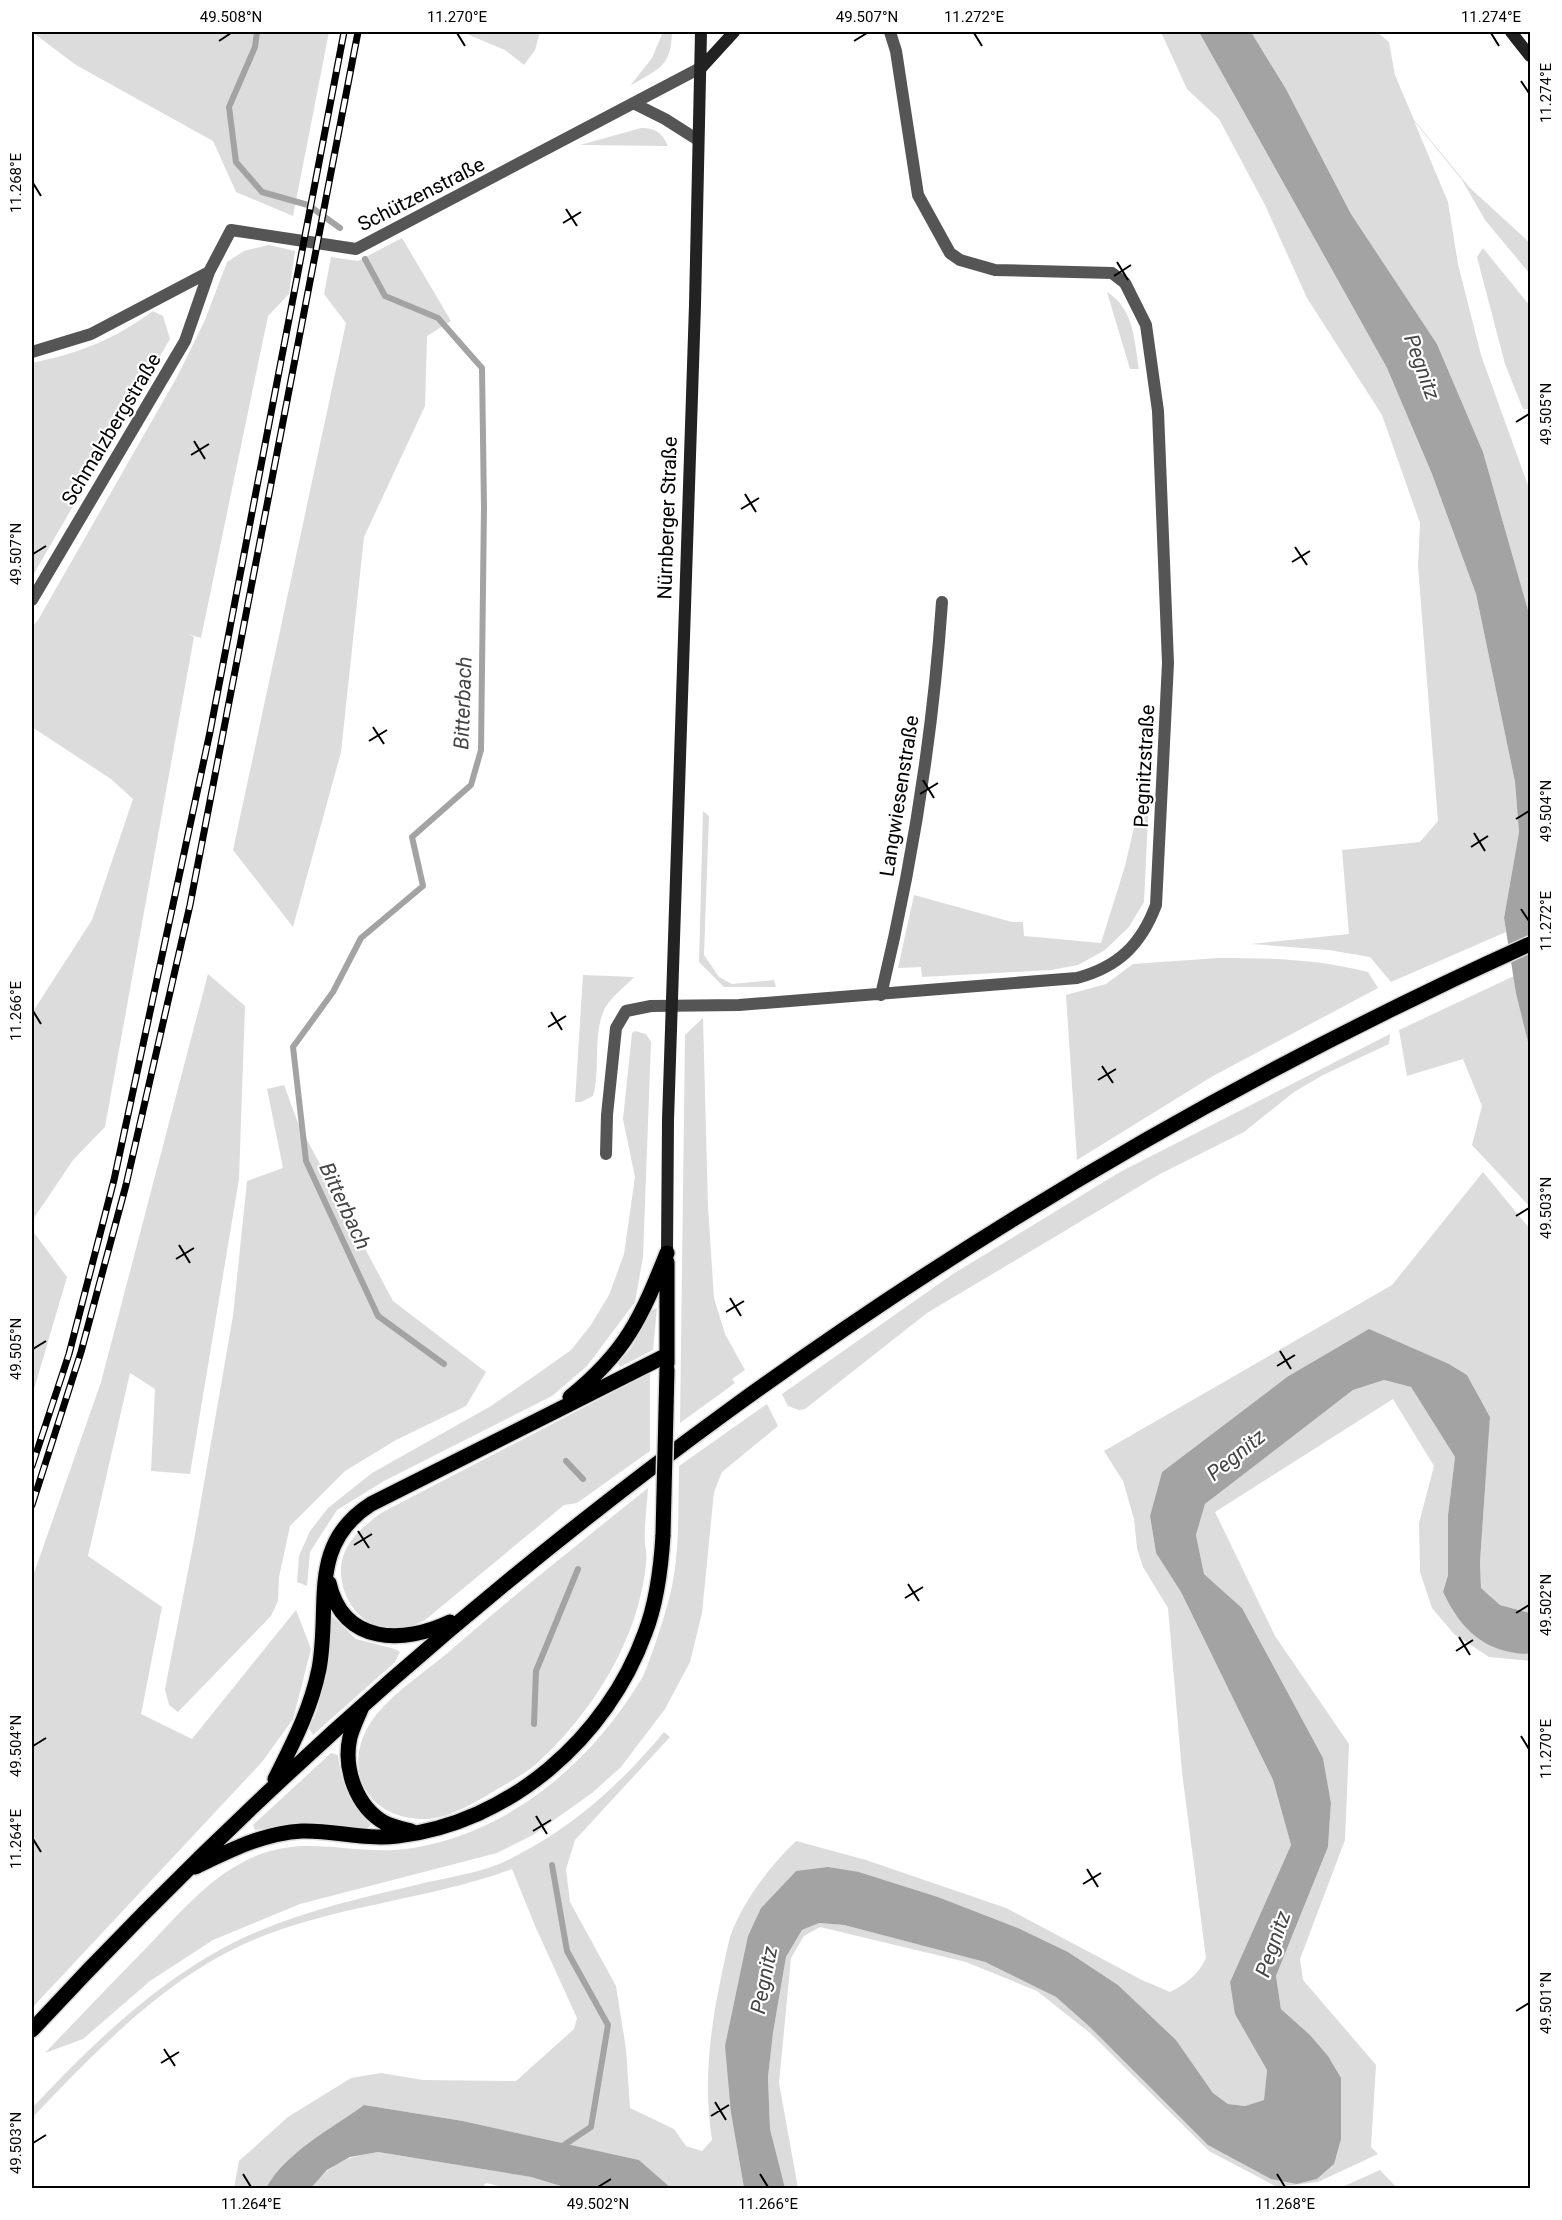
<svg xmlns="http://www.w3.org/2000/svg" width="1562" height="2220" viewBox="0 0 1562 2220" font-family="Roboto,sans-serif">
  <rect width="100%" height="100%" fill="#fff"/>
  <path fill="#dcdcdc" d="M32 32H329L293 216 236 192 213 141 76 65Z
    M462 32H540L535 50 524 65 505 50Z
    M663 32H672C671 68 659 68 630 86L652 58Z
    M1161 32H1199L1387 368 1432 474 1476 594 1515 782 1519 832 1504 918 1506 932 1391 982 1370 957 1329 950 1251 944 1349 934 1342 850 1420 842 1438 821 1418 566 1420 523 1382 415 1307 298 1265 205 1219 119 1187 89Z
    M1251 32H1377L1389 42 1395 75 1414 120 1470 188 1530 243V274L1485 220 1462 180 1414 121 1448 202 1458 264 1481 355 1530 491V617L1483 452 1437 344 1351 214 1286 89Z
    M641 128C656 128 662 133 668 146L580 145Z
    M402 238 451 321 427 336 425 406 364 537 341 752 293 927 233 850 346 323 324 294 331 257 358 261Z
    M269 245 295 251 289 294 268 316 201 638 188 634 194 637 105 1127 73 1160 32 1221V1013L92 920 133 799 111 779 32 727V627L38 620 177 377 205 320 227 262 244 251Z
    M1483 248 1530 306V409H1523L1505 364 1477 257Z
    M1107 292C1134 309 1134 339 1139 369H1130Z
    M153 311 163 316 170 339 32 577V363C80 353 113 340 153 311Z
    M1151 755 1144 902 1129 927 1105 950 1078 965 1051 970 922 977 921 967 898 968 914 895 1012 922H1023L1024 936 1101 943 1125 866Z
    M703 811 709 816 704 955 719 977 732 984 774 980 776 987H724L699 962Z
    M1218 958C1272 958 1315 959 1368 972L1378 988 1213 1076 1077 1160 1066 995 1106 984 1133 964Z
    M208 974 245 1006 239 1179 190 1474 151 1471 155 1389 130 1373 88 1556 162 1607 141 1714 192 1739 296 1610 311 1649 293 1719 262 1762 32 2008V1579L101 1382Z
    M583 975 634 977C626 986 611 997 605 1008 592 1034 601 1069 593 1096L581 1102H575Z
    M1514 976 1530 1050V1207L1472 1145 1482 1106 1463 1059 1407 1076 1399 1030Z
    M703 1018 708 1207 714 1298 725 1334 745 1370 732 1379 735 1383 680 1423 685 1035Z
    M635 1031 646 1034 651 1042 643 1257 635 1302 587 1366 552 1396 384 1481 337 1510 310 1552 307 1586 297 1582 299 1556 310 1531 328 1508 372 1473 491 1406 543 1370 571 1350 591 1325 609 1295 624 1254 635 1177 623 1119 632 1033Z
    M1390 1034 1389 1044 1323 1075 1294 1092 1244 1132 1160 1174 927 1313 805 1409 799 1410 788 1406 782 1394 953 1274 1120 1172Z
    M284 1085 298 1123 393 1301 486 1372 466 1406 396 1440 345 1471 290 1526 279 1577 278 1601 271 1616 178 1712 169 1705 165 1689 195 1535 233 1316 247 1181 283 1168 267 1089Z
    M1483 1172 1530 1229V1613L1500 1605 1481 1588 1480 1562 1490 1417 1467 1375 1449 1364 1287 1377 1162 1472 1150 1516 1156 1553 1181 1592 1273 1780 1291 1845 1230 1982 1256 2050 1267 2070 1264 2100 1245 2106 1228 2104 1213 2093 1176 2040 1118 1985 1068 1952 1018 1928 938 1897 859 1872 796 1871 761 1908 731 2113 744 2188H671L639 2160 463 2121 364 2105C331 2129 287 2152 266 2188H234L239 2161 288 2117 351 2078 381 2073 423 2080 516 2081 574 2029 577 2018 536 1928 512 1869C428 1900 336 1905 253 1940 166 1977 97 2050 32 2118V2108C93 2043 161 1977 243 1938 299 1912 360 1898 420 1884 448 1877 482 1873 508 1860 571 1829 619 1786 664 1732L670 1737 575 1840 566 1869 570 1902 616 1986 626 2049 630 2108 674 2129 686 2146 702 2151 712 2140C701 2071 714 2005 730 1937 743 1901 769 1867 796 1841L866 1860 1006 1908 1142 1980 1170 1992C1187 1983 1198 1975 1206 1958L1182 1772 1168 1608 1143 1567 1137 1548 1134 1519 1123 1481 1104 1451 1392 1285Z
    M32 1230 67 1277 32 1396Z
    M657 1308 653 1350 620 1367 618 1363 631 1348 652 1310Z
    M650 1373V1451L577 1503 564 1505 425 1620C414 1625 403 1631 390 1630 354 1626 330 1582 346 1549 354 1534 368 1523 381 1513Z
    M1384 1380 1411 1387 1455 1457 1448 1515V1575L1443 1592C1460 1628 1488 1654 1530 1654V1661L1489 1657 1454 1634 1432 1608 1420 1572 1419 1523 1434 1466 1393 1399 1215 1512 1275 1636 1349 1744 1345 1840 1300 1959 1303 1980 1376 2065 1371 2147 1378 2154 1318 2182 1277 2187 1209 2151 1090 2033 1037 1991 966 1962 820 1927 804 1936 791 1958 779 2083 798 2188H785L770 2129 768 2077 773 2033 786 1957 802 1930 819 1923 844 1925 985 1962 1056 1997 1091 2028 1297 2184 1317 2179 1334 2164 1328 2056 1310 2035 1281 2009 1276 1976 1328 1847 1331 1803 1323 1758 1242 1608 1204 1574 1196 1535 1205 1504 1353 1390Z
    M767 1404 778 1426 722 1472 714 1492 702 1613 690 1662 665 1709 621 1767 592 1793 533 1835 497 1853 300 1904 213 1940 150 1981 83 2039 45 2053C79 2017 114 1981 149 1945 179 1914 207 1880 247 1860 306 1831 353 1858 413 1848 512 1831 591 1763 642 1678 650 1663 667 1609 671 1591 680 1551 678 1507 679 1466Z
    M648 1488C647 1506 644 1526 645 1544 646 1551 647 1556 646 1563 639 1640 591 1715 535 1765 524 1774 511 1781 499 1788 478 1801 446 1821 421 1819 361 1817 340 1760 376 1715 396 1690 427 1671 451 1650 515 1594 582 1541 648 1488Z
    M332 1616 356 1639 395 1649 400 1652 395 1662 313 1735 309 1728 317 1711 323 1685Z
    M331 1753 338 1755C341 1785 350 1804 371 1825L366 1829 321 1824 289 1825 255 1830 253 1825Z
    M378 2152 531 2177 567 2188H508L486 2183 482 2188H311C332 2163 345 2157 378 2152Z
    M1380 2170 1397 2188H1340Z"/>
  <path fill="#a3a3a3" d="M1199 32H1251L1286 89 1351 214 1437 344 1483 452 1530 617V1050L1516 993 1504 918 1519 832 1515 782 1476 594 1432 474 1387 368Z
    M1369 1329 1449 1364 1467 1375 1490 1417 1480 1562 1481 1588 1500 1605 1530 1613V1654C1486 1654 1461 1630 1443 1592L1448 1575V1515L1455 1457 1411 1387 1384 1380 1353 1390 1205 1504 1196 1535 1204 1574 1242 1608 1323 1758 1331 1803 1328 1847 1276 1976 1281 2009 1310 2035 1328 2056 1341 2078V2139L1334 2164 1317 2179 1297 2184 1271 2179 1208 2145 1091 2028 1056 1997 985 1962 844 1925 819 1923 802 1930 786 1957 773 2033 768 2077 770 2129 785 2188H744L731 2113 725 2046 748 1936 761 1908 796 1871 828 1867 859 1872 938 1897 1018 1928 1068 1952 1118 1985 1176 2040 1213 2093 1228 2104 1245 2106 1264 2100 1267 2070 1235 2014 1230 1982 1291 1845 1273 1780 1181 1592 1156 1553 1150 1516 1162 1472 1287 1377Z
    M364 2105 463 2121 639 2160 671 2188H567L531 2177 378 2152 350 2157 327 2170 311 2188H266C286 2152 331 2129 364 2105Z"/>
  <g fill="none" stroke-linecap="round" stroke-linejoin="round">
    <path stroke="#a3a3a3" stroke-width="6" d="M257 32 255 47 229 107 236 162 262 192 308 205 340 228
      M365 259 385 296 438 318 482 368 484 507 481 750 471 785 412 837 423 886 361 938 333 992 293 1047 306 1161 378 1316 444 1364
      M566 1461 583 1479
      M534 1724 536 1671 578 1569
      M552 1865 567 1951 608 2025 591 2127 561 2147"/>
    <g stroke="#dbdbdb" stroke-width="18">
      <path id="primary" d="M667 1364V1262
        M570 1397C626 1352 641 1318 667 1253
        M329 1583C343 1645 404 1644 450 1622
        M362 1707C358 1716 353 1727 350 1737 343 1768 356 1807 385 1823 393 1827 403 1829 411 1831
        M275 1779C293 1743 311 1709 319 1669 331 1605 307 1545 371 1504L667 1355
        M195 1867C229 1851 263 1833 302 1831 334 1830 365 1840 397 1836 510 1823 607 1738 645 1633 657 1602 661 1569 663 1535
        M32 2030C455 1574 962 1200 1530 944"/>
    </g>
    <path stroke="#555" stroke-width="12" d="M635 104 665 119 698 140
      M32 352 91 334 209 272
      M32 600 185 341 209 272 231 230 356 249 702 67
      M881 995C912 866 933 734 942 602
      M606 1154 607 1115 616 1028 626 1011 651 1006 739 1005 1077 978C1118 967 1141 945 1156 905L1168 663 1158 411 1146 325 1125 283 1112 273 995 270 960 260 950 253 918 195 896 51 890 32"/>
    <path stroke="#222" stroke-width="12" d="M1511 32 1530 56
      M702 67 734 32
      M667 1253 668 1120 695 305 701 32"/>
    <use href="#primary" stroke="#000" stroke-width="15"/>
    <g stroke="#000" stroke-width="7">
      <path id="rail" d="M32 1466 69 1354 114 1180 210 732 344 32
        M32 1505 81 1352 126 1185 190 905 358 32"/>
    </g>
    <use href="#rail" stroke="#fff" stroke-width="4.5" stroke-dasharray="14" stroke-linecap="butt"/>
    <g stroke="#dbdbdb" stroke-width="18" stroke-linecap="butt">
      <path id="primary-bridge" d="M663 1535 667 1369"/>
    </g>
    <use href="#primary-bridge" stroke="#000" stroke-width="15"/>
  </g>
  <path fill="none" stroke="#000" stroke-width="2" d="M457 33 465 46M974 33 982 46M1491 33 1499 46M219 41 231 33M854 41 867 33M1521 81 1529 93M33 183 41 196M566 209 577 226M563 223 581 212M1117 262 1128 280M1114 276 1131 265M1516 422 1529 414M194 441 205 459M191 455 209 444M745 494 756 512M741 509 759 498M1295 547 1307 565M33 554 46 546M1292 562 1310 551M373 727 384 744M369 741 387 730M923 780 934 798M920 794 938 783M1516 819 1529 811M1474 833 1485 851M1471 847 1488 836M1521 909 1529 921M33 1011 41 1024M551 1012 562 1030M548 1027 566 1016M1102 1066 1113 1083M1098 1080 1116 1069M1516 1216 1529 1208M179 1245 190 1263M176 1259 194 1248M730 1298 741 1316M726 1312 744 1301M33 1349 46 1341M1280 1351 1291 1369M1277 1366 1295 1355M358 1531 369 1548M354 1545 372 1534M908 1584 919 1601M905 1598 923 1587M1516 1613 1529 1605M1459 1637 1470 1655M1456 1651 1473 1640M1521 1736 1529 1749M33 1746 46 1738M536 1816 547 1834M533 1831 551 1820M33 1839 41 1852M1087 1869 1098 1887M1083 1884 1101 1873M1516 2011 1529 2003M164 2049 175 2066M161 2063 179 2052M715 2102 726 2120M711 2116 729 2105M33 2143 46 2135M243 2174 251 2187M760 2174 768 2187M1277 2174 1285 2187M598 2187 611 2179"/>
  <g text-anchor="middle" stroke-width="4.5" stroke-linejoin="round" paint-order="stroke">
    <g font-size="20" fill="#000" stroke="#fff">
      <text transform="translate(421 194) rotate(-27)" y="7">Schützenstraße</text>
      <text transform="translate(111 429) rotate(-59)" y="7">Schmalzbergstraße</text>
      <text transform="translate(667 518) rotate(-88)" y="7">Nürnberger Straße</text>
      <text transform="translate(1144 766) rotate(-87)" y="7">Pegnitzstraße</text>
      <text transform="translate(899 796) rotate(-81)" y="7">Langwiesenstraße</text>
    </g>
    <g font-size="21" font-style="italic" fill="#444" stroke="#fff">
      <text transform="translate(1422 367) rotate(70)" y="7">Pegnitz</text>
      <text transform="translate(463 703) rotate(-88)" y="7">Bitterbach</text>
      <text transform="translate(345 1206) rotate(65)" y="7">Bitterbach</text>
      <text transform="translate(1236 1455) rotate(-39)" y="7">Pegnitz</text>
      <text transform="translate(1273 1944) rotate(-71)" y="7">Pegnitz</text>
      <text transform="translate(764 1980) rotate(-79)" y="7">Pegnitz</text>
    </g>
  </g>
  <rect width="1562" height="2220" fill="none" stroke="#ffffff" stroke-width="66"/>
  <rect x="33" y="33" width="1496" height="2154" fill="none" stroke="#000" stroke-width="2"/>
  <g font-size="15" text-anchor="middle" fill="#000">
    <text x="231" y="22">49.508°N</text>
    <text x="457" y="22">11.270°E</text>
    <text x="867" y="22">49.507°N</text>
    <text x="974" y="22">11.272°E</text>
    <text x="1491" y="22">11.274°E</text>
    <text transform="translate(1546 93) rotate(-90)" y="5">11.274°E</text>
    <text transform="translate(16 183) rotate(-90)" y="5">11.268°E</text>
    <text transform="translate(1546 414) rotate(-90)" y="5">49.505°N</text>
    <text transform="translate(16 554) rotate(-90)" y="5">49.507°N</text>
    <text transform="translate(1546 811) rotate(-90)" y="5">49.504°N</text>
    <text transform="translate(1546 921) rotate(-90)" y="5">11.272°E</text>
    <text transform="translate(16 1011) rotate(-90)" y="5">11.266°E</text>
    <text transform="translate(1546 1208) rotate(-90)" y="5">49.503°N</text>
    <text transform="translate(16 1349) rotate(-90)" y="5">49.505°N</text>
    <text transform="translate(1546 1605) rotate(-90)" y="5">49.502°N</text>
    <text transform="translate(16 1746) rotate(-90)" y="5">49.504°N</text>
    <text transform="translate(1546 1749) rotate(-90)" y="5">11.270°E</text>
    <text transform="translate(16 1839) rotate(-90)" y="5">11.264°E</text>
    <text transform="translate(1546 2003) rotate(-90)" y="5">49.501°N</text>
    <text transform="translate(16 2143) rotate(-90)" y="5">49.503°N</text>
    <text x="251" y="2209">11.264°E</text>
    <text x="598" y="2209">49.502°N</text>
    <text x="768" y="2209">11.266°E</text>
    <text x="1285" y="2209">11.268°E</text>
  </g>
</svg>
